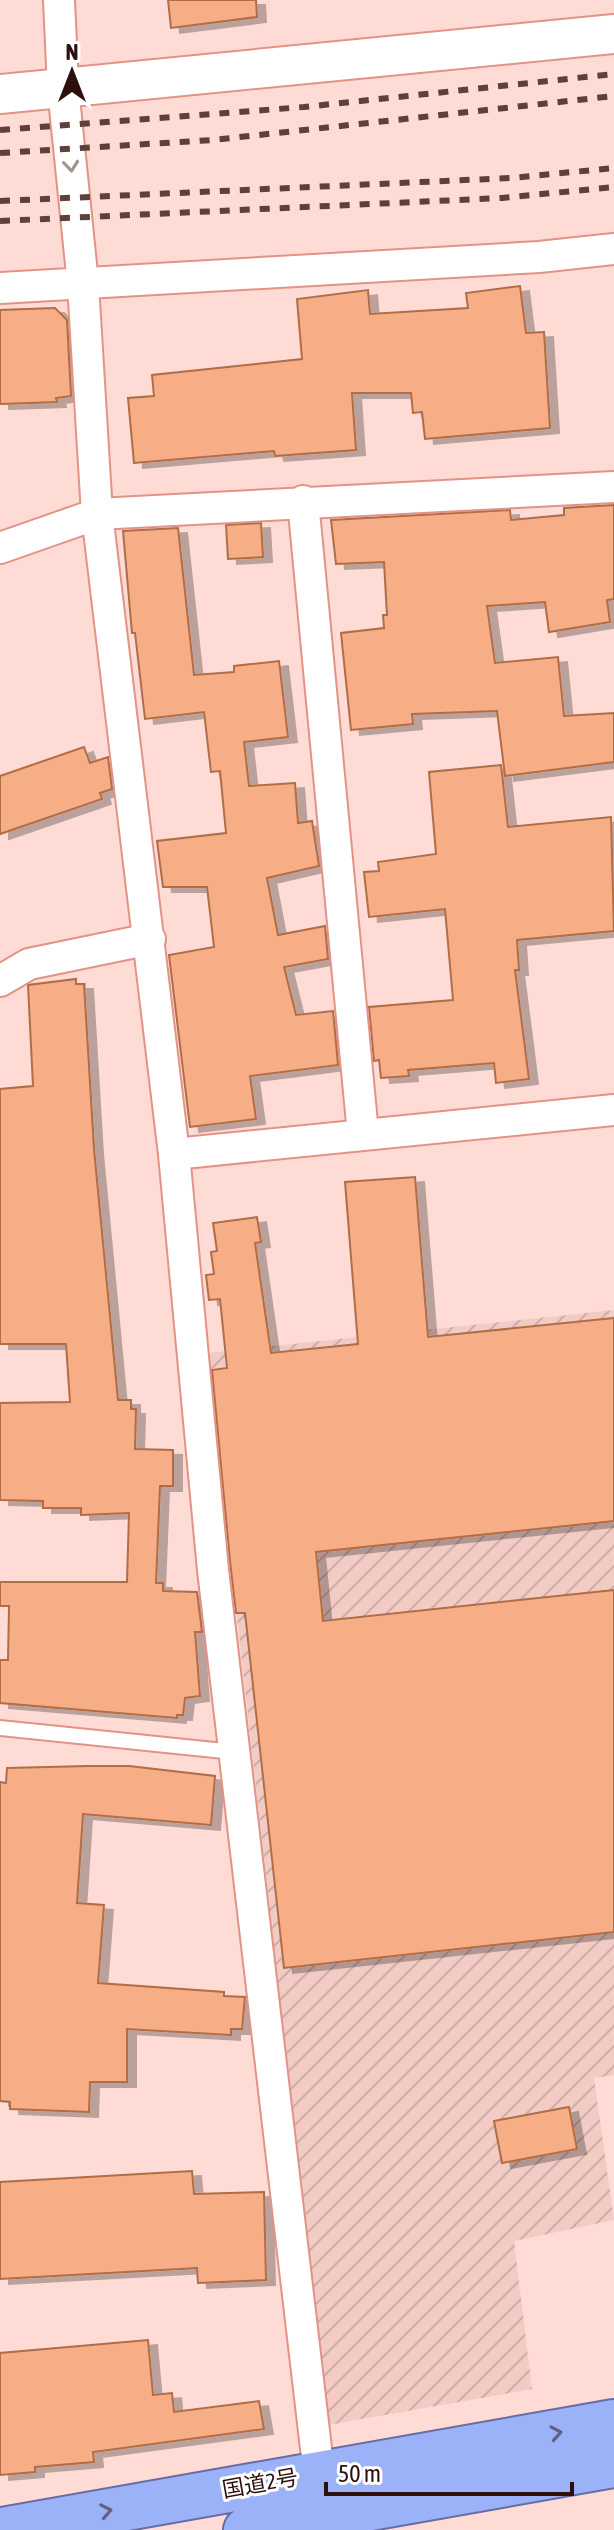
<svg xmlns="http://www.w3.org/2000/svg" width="614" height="2530" viewBox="0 0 614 2530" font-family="'Asap Condensed','Noto Sans JP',sans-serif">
  <defs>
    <pattern id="industrial-furrows" width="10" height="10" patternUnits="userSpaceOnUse" patternTransform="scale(2)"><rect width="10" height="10" fill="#f1cbc4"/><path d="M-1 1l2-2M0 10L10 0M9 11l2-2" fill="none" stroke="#cfada7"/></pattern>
    <filter id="shadow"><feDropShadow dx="9" dy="5" stdDeviation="0" flood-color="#0004"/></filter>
  </defs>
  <rect width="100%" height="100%" fill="#fedbd4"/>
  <path fill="url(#industrial-furrows)" d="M614 1310V2075L594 2078 614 2220 514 2241 532 2389 328 2425 207 1353Z"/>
  <path fill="#f7ae86" stroke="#b06d47" stroke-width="2" filter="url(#shadow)" d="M168 0H256L257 17 171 28Z
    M520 286 526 333 544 332 550 428 425 439 422 412 413 413 411 393H352L356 450 275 456 274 451 134 463 128 398 154 396 152 375 302 359 297 299 368 290 370 314 468 308 466 293Z
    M55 308 67 320 71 396 56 398 57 402 0 404V310Z
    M614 505V599L607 600 610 622 549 632 545 602 487 606 495 663 558 657 564 716 614 713V762L505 776 497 711 412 714 413 724 351 730 341 633 384 628 383 615H387L384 562 336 564 331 520 510 510 511 520 564 515V508Z
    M261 523 263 557 228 559 226 525Z
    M178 528 194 675 234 672V666L279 661 288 737 244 742 249 786 295 783 298 823 312 821 319 866 267 878 278 935 325 926 328 959 284 967 296 1015 333 1011 338 1065 250 1076 256 1119 190 1127 169 955 214 947 207 887H163L157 841 226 833 220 771 211 772 204 712 145 719 135 633H132L123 531Z
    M84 747 90 763 108 757 112 789 100 793 102 799 0 834V776Z
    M501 765 508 827 611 817 614 931 517 940 519 970H515L529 1079 496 1083 494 1063 408 1070 409 1076 381 1078 379 1060 374 1061 369 1007 453 1000 445 909 369 917 364 872 379 871 378 862 436 854 429 772Z
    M76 979V984H84L94 1149 118 1400H131V1409H136L135 1449 173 1450V1486H160L156 1583H163V1591L197 1592 202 1632H195L200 1696 185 1698 183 1715H177V1718L0 1703V1660H8L9 1606H0V1582H127L129 1513 81 1515V1508H43V1501L0 1500V1403L70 1402 66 1344H0V1089L33 1086 28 985Z
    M415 1177 428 1337 614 1318V1521L316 1552 323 1621 614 1590V1932L284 1968 245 1613H236L230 1561 212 1370 227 1368 220 1299 209 1300 206 1275 214 1274 211 1252 217 1251 213 1223 257 1217 261 1242 255 1243 271 1353 358 1344 345 1182Z
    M88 1766H129L215 1776 211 1825 83 1814 77 1903 104 1905 98 1983 224 1992V1996L245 1997 242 2029H231V2035L127 2029V2082H90L89 2112 10 2109V2102L0 2101V1782L6 1783 7 1768Z
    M569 2107 577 2149 502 2163 494 2121Z
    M192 2171 194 2194 264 2192 266 2280 198 2283 197 2268 0 2279V2182Z
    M148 2340 153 2395 172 2393 174 2412 259 2401 264 2429 93 2452 94 2462 35 2467V2472L0 2475V2353Z"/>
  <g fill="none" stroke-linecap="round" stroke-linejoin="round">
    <g stroke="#e39385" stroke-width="18">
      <path id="service" d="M0 1728 234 1752"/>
    </g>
    <g stroke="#e39385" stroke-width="34">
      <path id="minor" d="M59 0 63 88 83 284 97 514 174 1154 213 1570 321 2491
        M0 288 539 257 614 249
        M303 501 363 1134
        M0 548 97 514 614 487
        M0 981 29 964 150 939
        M174 1154 614 1110"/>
    </g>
    <g stroke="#e39385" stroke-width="42">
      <path id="tertiary" d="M0 94 614 34"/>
    </g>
    <g stroke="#656da4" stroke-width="48">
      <path id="trunk" d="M2 2530 614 2422
        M246 2530 614 2465"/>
    </g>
    <use href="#service" stroke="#fff" stroke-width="14"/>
    <use href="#minor" stroke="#fff" stroke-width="30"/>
    <use href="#tertiary" stroke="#fff" stroke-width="38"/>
    <use href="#trunk" stroke="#9cb2f8" stroke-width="44"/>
    <path stroke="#5e3f3a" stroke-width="6" stroke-dasharray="10 10" stroke-linecap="butt" d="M0 130 304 107 614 74
      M0 153 213 140 614 96
      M0 201 511 178 614 168
      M0 221 502 198 614 187"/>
  </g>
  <defs><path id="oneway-chevron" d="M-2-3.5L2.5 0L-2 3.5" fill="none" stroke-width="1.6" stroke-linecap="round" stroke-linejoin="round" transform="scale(2)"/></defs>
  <use stroke="#a09391" href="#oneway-chevron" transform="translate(71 166) rotate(84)"/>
  <g stroke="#646082">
    <use href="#oneway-chevron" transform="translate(556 2433) rotate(-10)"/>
    <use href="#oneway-chevron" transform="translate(106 2511) rotate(-11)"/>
  </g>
  <g text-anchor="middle" stroke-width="6" stroke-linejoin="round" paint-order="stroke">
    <g font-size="22" fill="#2d0f0b" stroke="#fff">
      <text transform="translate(260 2483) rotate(-10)" y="8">国道2号</text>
    </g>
  </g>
  <g transform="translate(72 72)" stroke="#ffffff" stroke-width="6" paint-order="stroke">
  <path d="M0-6L14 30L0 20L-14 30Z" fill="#2d0f0b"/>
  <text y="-12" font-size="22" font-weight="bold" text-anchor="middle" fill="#2d0f0b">N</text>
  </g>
  <path d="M326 2482v12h246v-12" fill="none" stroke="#2d0f0b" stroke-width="4"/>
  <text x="338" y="2482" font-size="24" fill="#2d0f0b" stroke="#ffffff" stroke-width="6" paint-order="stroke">50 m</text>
</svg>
